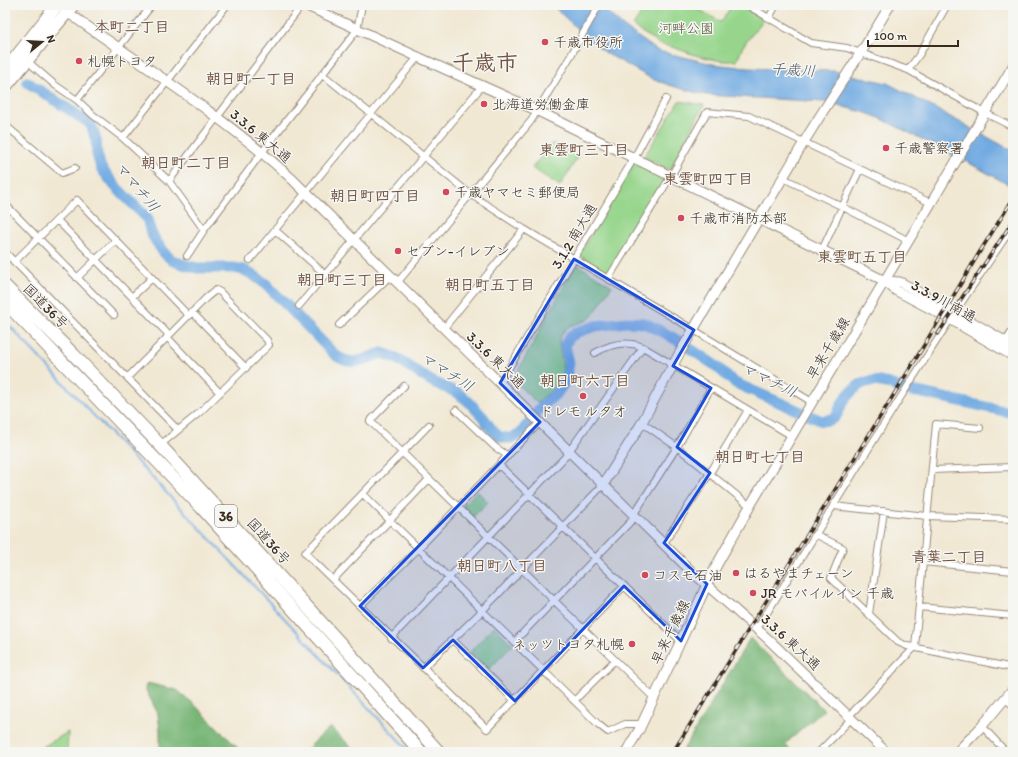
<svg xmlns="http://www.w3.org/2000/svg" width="1018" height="757" viewBox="0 0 1018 757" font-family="Itim,'Klee One',sans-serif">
  <rect width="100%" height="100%" fill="#f6f6f2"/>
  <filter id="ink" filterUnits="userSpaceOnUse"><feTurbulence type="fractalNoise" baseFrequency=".025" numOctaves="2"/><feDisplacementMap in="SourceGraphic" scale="8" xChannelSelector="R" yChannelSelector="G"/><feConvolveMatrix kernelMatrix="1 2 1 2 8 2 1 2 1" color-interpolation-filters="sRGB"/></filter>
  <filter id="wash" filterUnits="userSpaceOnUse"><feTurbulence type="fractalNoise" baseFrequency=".012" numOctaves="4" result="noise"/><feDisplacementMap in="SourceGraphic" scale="16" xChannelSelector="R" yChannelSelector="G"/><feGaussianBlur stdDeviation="0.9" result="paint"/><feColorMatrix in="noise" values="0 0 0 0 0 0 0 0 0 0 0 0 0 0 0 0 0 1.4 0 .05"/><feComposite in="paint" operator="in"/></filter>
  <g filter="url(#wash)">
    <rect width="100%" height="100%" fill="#f1e8d3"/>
    <path fill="#96d58b" stroke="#688054" d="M647 5H691L721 22 732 5H738L764 19 743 46 737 61H722L698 56 672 47 659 44 633 26Z
      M679 101 704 105 670 170 644 157Z
      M552 143 579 155 560 186 532 168Z
      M634 162 665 179 609 273 579 255Z
      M576 264 612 286C607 292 594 316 589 319 582 323 570 324 564 331 553 344 565 357 562 372 559 385 547 394 537 403L513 380Z
      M477 491 488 502 473 517 462 506Z
      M494 626 513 645 488 670 470 652Z
      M68 732 67 752H34Z"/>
    <path fill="#78b677" stroke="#5a704a" d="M750 638 824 710 785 744 793 752H682Z
      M147 683 177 690 194 704 242 752H160V731L158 714 145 688Z
      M330 727 357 752H304Z"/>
    <path fill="#72abe2" stroke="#566a80" d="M552 5H599L624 27 658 51 713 64 748 68 834 71 887 83 910 95 1013 151V187L969 163 880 118 863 112 825 102 707 95 682 89 654 80 606 53 589 40Z"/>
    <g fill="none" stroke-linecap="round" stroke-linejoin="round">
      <path stroke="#72abe2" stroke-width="2" d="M5 321 410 752"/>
      <path stroke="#72abe2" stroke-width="11" d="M27 82 91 124 96 140 97 154 101 168 115 186 147 218 151 233 163 252 172 260 179 263 197 268H234L244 270 252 274 266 284 335 355C354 368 363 359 382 353L396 358 431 381 458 393 468 401 483 417 492 430 498 436 505 438H511L521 433 539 409 557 393 566 380 569 363 565 345 569 338 577 332 596 326 627 322 644 323 663 332 682 343 716 366 735 383 822 421C826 420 830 421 834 418 838 415 840 407 843 402 847 395 858 384 866 382 884 378 901 391 918 392L1013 413"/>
    </g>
  </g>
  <g filter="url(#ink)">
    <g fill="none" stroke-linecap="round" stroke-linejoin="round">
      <g stroke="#968978" stroke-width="8">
        <path id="street" d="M747 5 811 43 847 48 908 70 985 113 1013 127
          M769 18 776 5
          M26 60 55 85 77 100 93 115 123 138 169 181 204 230
          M908 70 919 55 947 5
          M322 74 470 194 524 229 694 330 812 402
          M77 100 152 5
          M5 125 62 173 75 168
          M123 138 227 5
          M783 178 843 207 909 241
          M169 181 302 5
          M5 204 114 315
          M57 220 169 335
          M275 230 326 275
          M822 250 860 169
          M5 252 178 430
          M187 256 204 230 269 143 357 30 362 5
          M250 260 418 57
          M14 262 77 200 189 316
          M77 278 116 240
          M608 279 671 176 707 112 749 116 931 203
          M397 283 531 121 570 57 599 5
          M132 297 152 278
          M299 306 482 86
          M192 312 246 368
          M339 325 390 276
          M444 328 524 229
          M167 337 220 393
          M1004 344 1013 330
          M595 353C610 344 626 340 643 347L792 436
          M128 377 207 297 216 290 220 292 267 340 269 345 199 413 159 446
          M500 383 634 158 666 99
          M404 386 370 421 653 697
          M456 410 495 447 508 456
          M641 422 677 447 750 506
          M429 425 305 553 487 729 624 586
          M499 465 681 641
          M932 470 1013 467
          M363 494 599 725 608 732 625 724H642
          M833 506 927 516 1013 519
          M634 514 677 447 711 388
          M815 534 843 548 831 578 898 642 907 646 1013 668
          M664 543 710 473 748 410
          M923 562 1013 571
          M333 580 429 479
          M360 606 419 548 540 422
          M919 607 1013 616
          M869 614 884 511
          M757 629 897 403 955 312 1013 226
          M391 638 565 457 643 347
          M453 640 515 701
          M514 642 636 516
          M423 668 482 611 603 485
          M1005 699 1013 705
          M574 701 615 660
          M848 717 915 647 936 424 980 428
          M982 726 1006 752
          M819 752 851 719"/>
      </g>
      <g stroke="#968978" stroke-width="11">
        <path id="secondary" d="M305 5 418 57 538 111 885 281 895 290 950 319 1013 356
          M67 12C143 66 222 115 291 178L691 571 768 639 886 752
          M885 281 900 282 955 312 1013 346
          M603 485 640 426 679 354 804 142C832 95 863 52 890 5
          M626 752 639 730 699 602 707 584 719 561 750 506 1013 66
          M957 752 982 726 1013 689"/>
      </g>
      <g stroke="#968978" stroke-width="14">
        <path id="highway" d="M5 71 57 5
          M5 87 73 5
          M5 286 74 355 160 445 439 752
          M5 302 201 507 421 752"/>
      </g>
      <use href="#street" stroke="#fff" stroke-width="6"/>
      <use href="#secondary" stroke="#fff" stroke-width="9"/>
      <use href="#highway" stroke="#fff" stroke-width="12"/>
      <g stroke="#3b2a1e" stroke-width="3.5">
        <path id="rail" d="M938 334 1013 221
          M673 752 917 357 979 253 1013 199"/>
      </g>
      <use href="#rail" stroke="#f6f6f2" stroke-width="2" stroke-dasharray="6" stroke-linecap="butt"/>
    </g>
  </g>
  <path fill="#1d4ed8" fill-opacity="0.2" stroke="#1d4ed8" stroke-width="3" stroke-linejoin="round" d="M574 259 694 330 673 366 711 388 677 447 710 473 664 543 707 584 681 641 624 586 515 701 453 640 423 668 360 606 540 422 500 383Z"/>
  <g fill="#d1495b" stroke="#f6f6f2" stroke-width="1.5">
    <circle cx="545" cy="42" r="4"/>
    <circle cx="79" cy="61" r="4"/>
    <circle cx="484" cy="104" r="4"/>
    <circle cx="886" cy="148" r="4"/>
    <circle cx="446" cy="192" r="4"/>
    <circle cx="681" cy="218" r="4"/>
    <circle cx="398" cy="251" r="4"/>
    <circle cx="583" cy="396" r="4"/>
    <circle cx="736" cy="573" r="4"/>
    <circle cx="645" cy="575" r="4"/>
    <circle cx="753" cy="593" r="4"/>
    <circle cx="632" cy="644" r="4"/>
  </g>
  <g text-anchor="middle" stroke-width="3" stroke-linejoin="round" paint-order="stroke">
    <rect fill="#f6f6f2" stroke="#73675e" stroke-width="1" x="215" y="505" width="22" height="22" rx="3"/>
    <g font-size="13" font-weight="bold" fill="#3b2a1e">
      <text x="226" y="521">36</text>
    </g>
    <g font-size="14" fill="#525539" stroke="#f6f6f2">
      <text x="686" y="33">河畔公園</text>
    </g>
    <g font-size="14" fill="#3b2a1e" stroke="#f6f6f2" text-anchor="start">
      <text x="553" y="47">千歳市役所</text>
      <text x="87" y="66">札幌トヨタ</text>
      <text x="492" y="109">北海道労働金庫</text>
      <text x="894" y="153">千歳警察署</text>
      <text x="454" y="197">千歳ヤマセミ郵便局</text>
      <text x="689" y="223">千歳市消防本部</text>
      <text x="406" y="256">セブン-イレブン</text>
      <text x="583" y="416" text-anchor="middle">ドレモ ルタオ</text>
      <text x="744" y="578">はるやまチェーン</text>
      <text x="653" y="580">コスモ石油</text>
      <text x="761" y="598">JR モバイルイン 千歳</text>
      <text x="624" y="649" text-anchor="end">ネッツトヨタ札幌</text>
    </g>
    <g font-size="14" fill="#3b2a1e" stroke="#f6f6f2">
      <text transform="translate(261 136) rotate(40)" y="5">3.3.6 東大通</text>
      <text transform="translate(574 236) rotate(-59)" y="5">3.1.2 南大通</text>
      <text transform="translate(944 301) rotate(29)" y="5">3.3.9川南通</text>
      <text transform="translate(46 306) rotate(45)" y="5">国道36号</text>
      <text transform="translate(828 348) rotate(-59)" y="5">早来千歳線</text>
      <text transform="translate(496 360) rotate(44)" y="5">3.3.6 東大通</text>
      <text transform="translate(269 541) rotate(48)" y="5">国道36号</text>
      <text transform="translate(670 632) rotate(-64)" y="5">早来千歳線</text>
      <text transform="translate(791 642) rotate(43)" y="5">3.3.6 東大通</text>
    </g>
    <g font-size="15" font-weight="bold" fill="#725240" stroke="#f6f6f2">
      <text x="132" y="32">本町二丁目</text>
      <text x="251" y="84">朝日町一丁目</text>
      <text x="584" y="155">東雲町三丁目</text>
      <text x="186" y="168">朝日町二丁目</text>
      <text x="708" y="184">東雲町四丁目</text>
      <text x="375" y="201">朝日町四丁目</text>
      <text x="862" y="262">東雲町五丁目</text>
      <text x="342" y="285">朝日町三丁目</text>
      <text x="490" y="290">朝日町五丁目</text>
      <text x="585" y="386">朝日町六丁目</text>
      <text x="760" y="462">朝日町七丁目</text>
      <text x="949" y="562">青葉二丁目</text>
      <text x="502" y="571">朝日町八丁目</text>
    </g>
    <g font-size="15" font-style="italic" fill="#4e5763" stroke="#f6f6f2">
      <text transform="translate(793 70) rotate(3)" y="5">千歳川</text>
      <text transform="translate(137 187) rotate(50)" y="5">ママチ川</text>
      <text transform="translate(447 372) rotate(32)" y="5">ママチ川</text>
      <text transform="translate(769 380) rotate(26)" y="5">ママチ川</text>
    </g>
    <g font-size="22" font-weight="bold" fill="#725240" stroke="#f6f6f2">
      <text x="485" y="70">千歳市</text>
    </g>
  </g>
  <rect width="1018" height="757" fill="none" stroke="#f6f6f2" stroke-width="20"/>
  <g transform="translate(42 42) rotate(72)" stroke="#f6f6f2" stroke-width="3" paint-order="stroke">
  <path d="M0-3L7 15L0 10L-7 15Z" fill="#3b2a1e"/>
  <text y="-6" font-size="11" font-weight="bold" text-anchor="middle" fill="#3b2a1e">N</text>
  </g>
  <path d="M868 40v6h90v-6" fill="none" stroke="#3b2a1e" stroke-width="2"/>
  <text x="874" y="40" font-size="12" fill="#3b2a1e" stroke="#f6f6f2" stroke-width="3" paint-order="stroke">100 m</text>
</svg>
